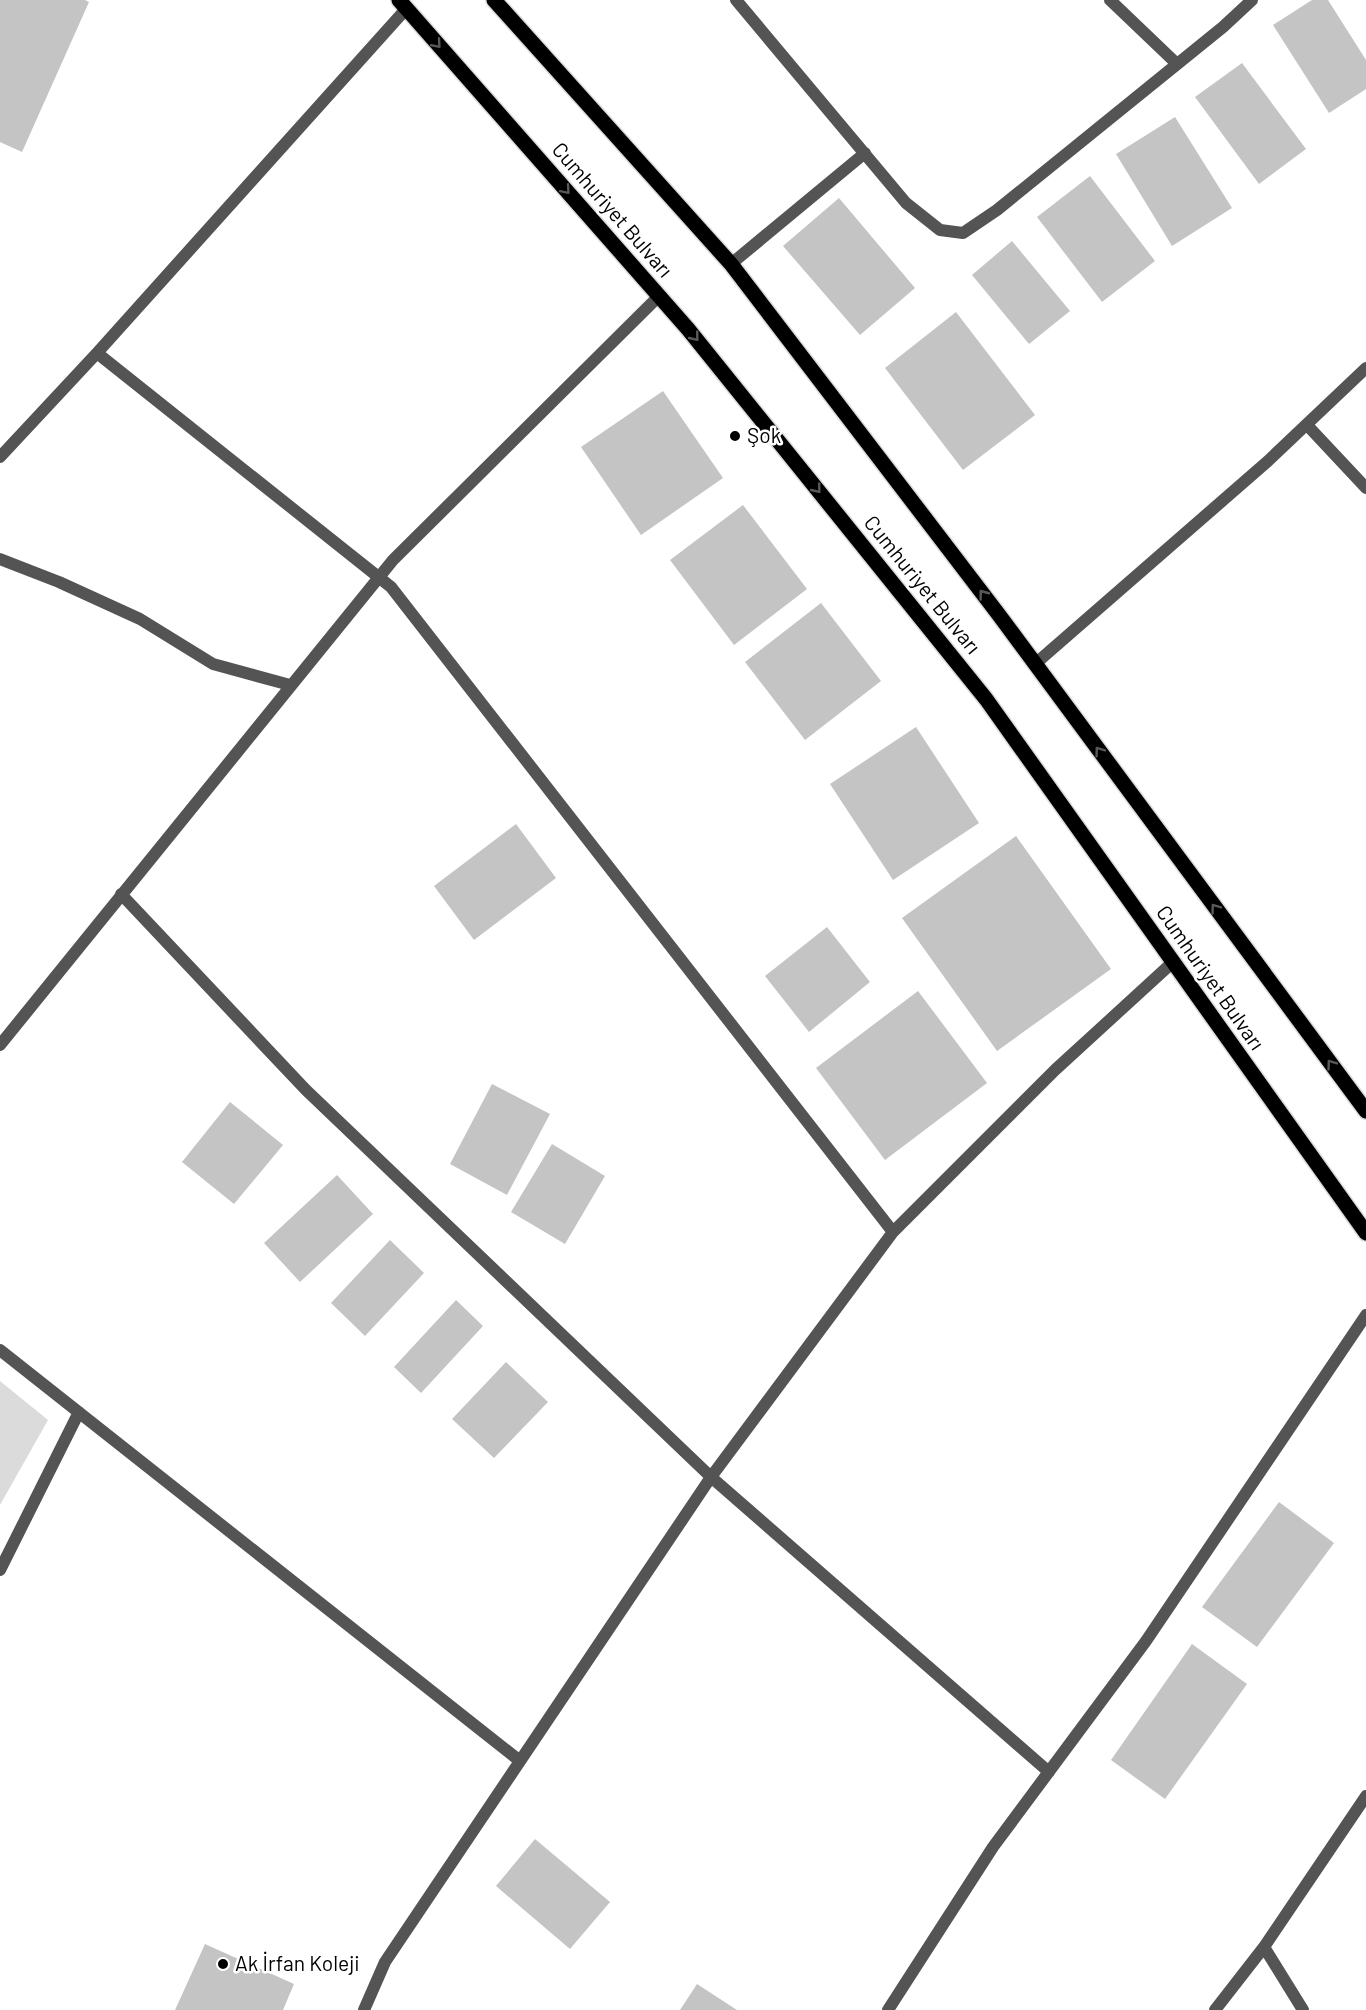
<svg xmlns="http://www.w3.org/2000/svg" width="1366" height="2010" viewBox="0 0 1366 2010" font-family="Barlow,sans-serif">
  <rect width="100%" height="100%" fill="#fff"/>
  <path fill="#dbdbdb" d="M0 1381 48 1420 0 1505Z"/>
  <path fill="#c4c4c4" d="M0 0H85L89 2 22 152 0 142Z
    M1312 0H1328L1366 60V89L1329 113 1273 25Z
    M1242 63 1306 149 1259 184 1195 97Z
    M1175 117 1232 208 1172 246 1116 154Z
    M1090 176 1155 261 1102 302 1037 217Z
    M839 198 915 288 860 335 783 246Z
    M1012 241 1070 311 1029 344 972 275Z
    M956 312 1035 415 963 470 885 368Z
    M663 391 723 478 641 535 581 447Z
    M743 505 807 589 734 645 670 560Z
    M821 603 881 681 805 740 745 662Z
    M916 727 979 823 893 880 830 784Z
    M516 824 556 878 474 940 434 886Z
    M1016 836 1111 969 997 1051 902 918Z
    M827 927 870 982 809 1032 765 976Z
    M918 991 987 1083 885 1160 816 1068Z
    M492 1084 550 1114 507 1195 450 1164Z
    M230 1102 283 1145 234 1204 182 1162Z
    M552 1144 605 1176 565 1244 511 1212Z
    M337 1175 373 1214 300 1282 264 1243Z
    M390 1240 424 1273 365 1336 331 1303Z
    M456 1300 483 1326 421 1393 394 1367Z
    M506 1362 548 1402 494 1458 452 1419Z
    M1279 1502 1334 1543 1257 1647 1202 1607Z
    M1192 1644 1247 1684 1165 1799 1111 1760Z
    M535 1839 610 1902 570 1949 496 1886Z
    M205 1944 294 1984 283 2010H175Z
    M697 1984 737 2010H680Z"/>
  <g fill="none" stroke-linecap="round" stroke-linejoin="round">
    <g stroke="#dbdbdb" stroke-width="18">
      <path id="primary" d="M399 0 688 329 986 699 1366 1233
        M494 0 731 264 999 615 1366 1111"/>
    </g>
    <path stroke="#545454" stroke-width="12" d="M736 0 906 203 940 230 963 233 997 210 1223 27 1252 0
      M1110 0 1177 64
      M731 264 865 153
      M97 353 391 587 893 1232
      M1307 425 1366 488
      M0 457 97 353 406 9
      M0 559 59 582 140 619 213 664 290 685
      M1035 664 1268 461 1366 368
      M121 894 306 1090 711 1477 1049 1772
      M0 1045 393 560 659 296
      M0 1350 520 1761
      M0 1570 79 1412
      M1264 1947 1303 2010
      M364 2010 385 1962 711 1477 893 1232 1055 1070 1173 962
      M888 2010 993 1847 1146 1641 1366 1315
      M1215 2010 1264 1947 1366 1796"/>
    <use href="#primary" stroke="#000" stroke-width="15"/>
  </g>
  <defs><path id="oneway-chevron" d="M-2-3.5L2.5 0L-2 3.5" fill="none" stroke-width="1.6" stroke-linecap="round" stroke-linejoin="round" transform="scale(1.5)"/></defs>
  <g stroke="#595959">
    <use href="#oneway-chevron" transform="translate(437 44) rotate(49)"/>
    <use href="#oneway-chevron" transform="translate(566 190) rotate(49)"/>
    <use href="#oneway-chevron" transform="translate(695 337) rotate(51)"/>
    <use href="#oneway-chevron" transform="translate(817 489) rotate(51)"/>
    <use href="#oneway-chevron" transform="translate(983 594) rotate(-127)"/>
    <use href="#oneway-chevron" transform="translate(1099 751) rotate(-126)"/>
    <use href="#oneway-chevron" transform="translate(1215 908) rotate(-126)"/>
    <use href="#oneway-chevron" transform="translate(1331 1064) rotate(-126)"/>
  </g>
  <g fill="#000" stroke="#fff" stroke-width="2">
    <circle cx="735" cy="436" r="6"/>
    <circle cx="223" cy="1964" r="6"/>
  </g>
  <g text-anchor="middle" stroke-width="5" stroke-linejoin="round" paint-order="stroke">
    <g font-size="21" fill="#000" stroke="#fff">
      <text transform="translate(612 210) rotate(49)" y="7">Cumhuriyet Bulvarı</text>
      <text transform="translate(922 585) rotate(51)" y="7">Cumhuriyet Bulvarı</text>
      <text transform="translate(1210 978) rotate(55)" y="7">Cumhuriyet Bulvarı</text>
    </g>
    <g font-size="21" fill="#000" stroke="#fff" text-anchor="start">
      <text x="747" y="443">Şok</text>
      <text x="235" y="1971">Ak İrfan Koleji</text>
    </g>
  </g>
</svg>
